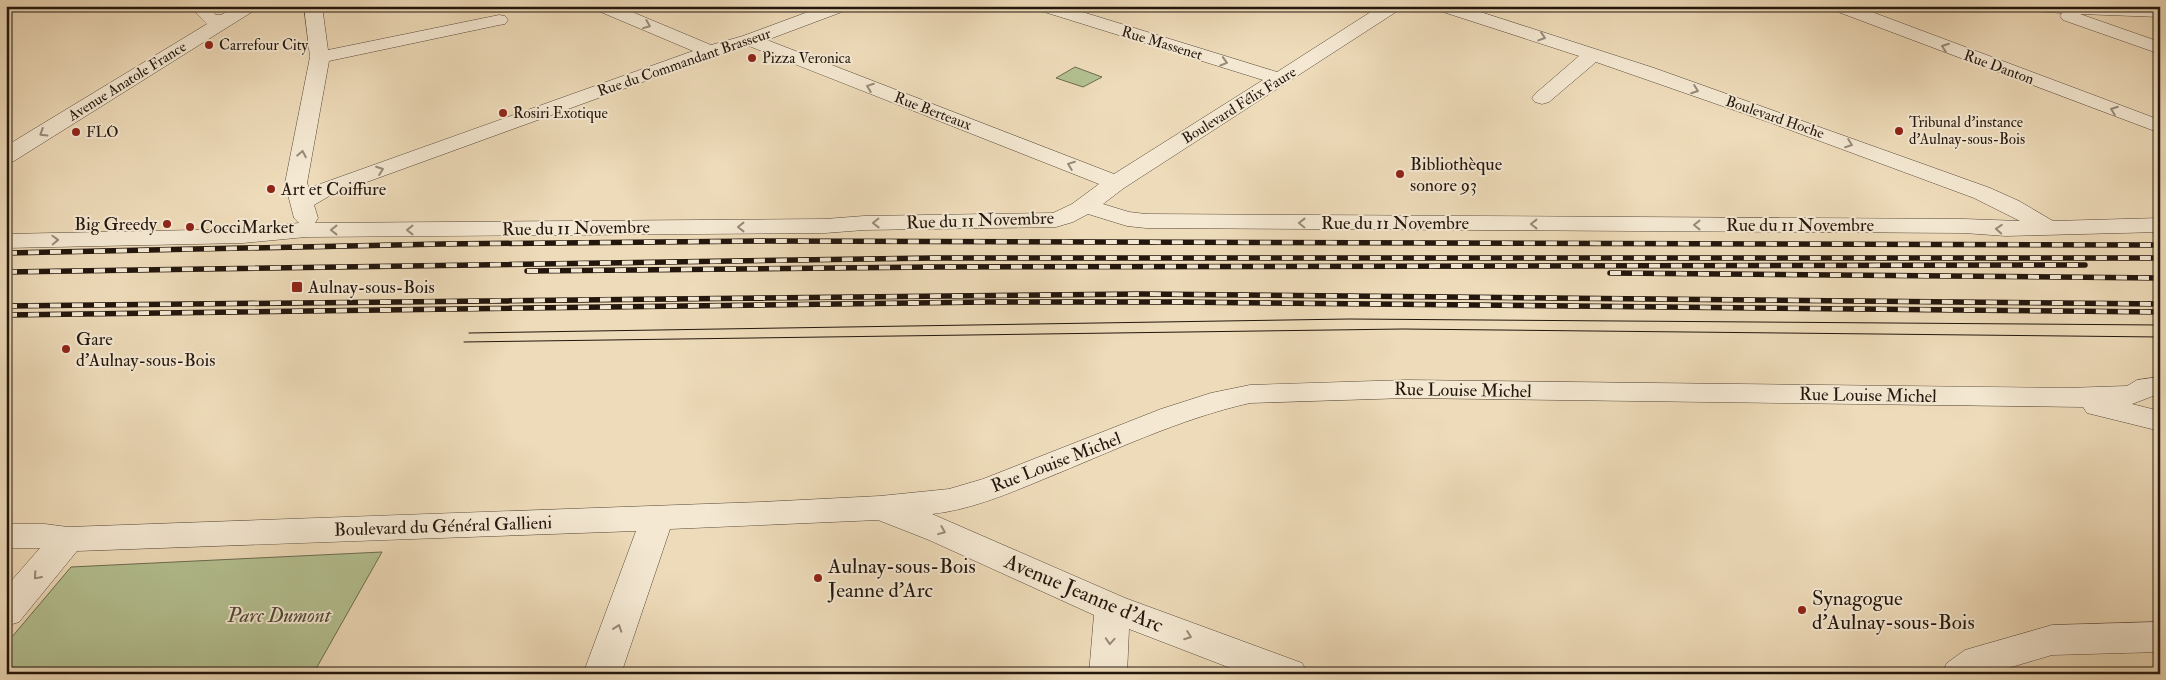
<svg xmlns="http://www.w3.org/2000/svg" width="2166" height="680" viewBox="0 0 2166 680" font-family="'IM FELL Double Pica',serif">
  <rect width="100%" height="100%" fill="#eedbb9"/>
  <filter id="stains"><feTurbulence type="fractalNoise" baseFrequency=".004" numOctaves="4"/><feColorMatrix values="0 0 0 0 .2 0 0 0 0 .09 0 0 0 0 .02 0 0 0 .5 -.17"/></filter>
  <radialGradient id="worn" r=".72"><stop offset=".6" stop-color="#630" stop-opacity="0"/><stop offset="1" stop-color="#630" stop-opacity=".3"/></radialGradient>
  <path fill="#b4c192" stroke="#6c6c50" d="M1075 67 1102 77 1083 87 1056 78Z
    M382 552 313 674H6V644L71 567Z"/>
  <g fill="none" stroke-linecap="round" stroke-linejoin="round">
    <g stroke="#564738" stroke-width="1">
      <path id="minor" d="M189 6H208L216 15H221L236 6H258L255 10 14 161 6 163V146L207 24Z
        M304 6H322L328 50 499 15 505 16 508 20 505 24 499 25 329 61 307 183 309 188 693 51 596 10 593 6H618L711 45 743 36 824 6H850L847 10 767 40 1114 174 1263 80 1038 10 1035 6H1063L1277 72 1380 6H1402L1399 10 1124 188 1103 204 1129 212 1146 214 1964 219 2020 221 1974 198 1774 124 1596 62 1549 102 1542 104 1535 102 1532 98 1535 94 1579 56 1437 10 1434 6H1462L1654 68 1923 164 1990 188 2019 201 2053 221 2160 218V232L2006 236 1964 233 1146 228 1127 226 1088 214 1073 222 1056 227 864 230 825 233 306 237 243 243 6 248V234L243 229 299 223 294 218 285 183 310 57ZM749 46 1099 184 1072 204 1053 213 864 216 825 219 315 223 318 218 314 205 331 195 717 55Z
        M1830 6H1856L2160 120V133L1833 10Z
        M2016 6 2160 7V17L2080 14 2160 42V54L2063 20 2060 16 2062 13 2019 10Z
        M2160 377V395L2153 396 2132 404 2160 411V431L2087 413 2083 407 1407 398 1250 403C1179 419 1111 452 1044 479 1008 494 970 510 932 514L1125 598 1302 663 1308 674H1246L1129 629 1127 674H1089L1094 615 929 540 878 520 670 529 621 674H583L636 531 77 551 19 622 6 626V587L40 548H6V524H45L68 527 761 502 880 496 949 489 983 479 1161 409 1211 393 1250 385 1407 380 2066 388 2127 386 2137 380Z
        M2160 622V652L2052 655 1988 674H1941L1947 663 1965 650 2052 625Z"/>
    </g>
    <use href="#minor" fill="#f4e8d2" fill-rule="evenodd"/>
    <path stroke="#23160d" stroke-width="1" d="M469 333 1349 319 2160 325
      M464 342 1403 329 2160 337"/>
    <g stroke="#23160d" stroke-width="5.5">
      <path id="rail" d="M6 253 442 244 762 241 2160 245
        M527 271 933 267 2085 265
        M6 272 934 258H2160
        M1610 273 2160 278
        M6 306 1142 294 2160 304
        M6 315 988 302H1174L2160 312"/>
    </g>
    <use href="#rail" stroke="#f4e8d2" stroke-width="4" stroke-dasharray="11" stroke-linecap="butt"/>
  </g>
  <defs><path id="oneway-chevron" d="M-2-3.5L2.5 0L-2 3.5" fill="none" stroke-width="1.6" stroke-linecap="round" stroke-linejoin="round" transform="scale(1.25)"/></defs>
  <g stroke="#968a79">
    <use href="#oneway-chevron" transform="translate(647 25) rotate(22)"/>
    <use href="#oneway-chevron" transform="translate(1542 37) rotate(18)"/>
    <use href="#oneway-chevron" transform="translate(1945 47) rotate(-160)"/>
    <use href="#oneway-chevron" transform="translate(1224 62) rotate(17)"/>
    <use href="#oneway-chevron" transform="translate(870 87) rotate(-159)"/>
    <use href="#oneway-chevron" transform="translate(1695 90) rotate(20)"/>
    <use href="#oneway-chevron" transform="translate(2114 110) rotate(-160)"/>
    <use href="#oneway-chevron" transform="translate(43 133) rotate(148)"/>
    <use href="#oneway-chevron" transform="translate(1849 144) rotate(20)"/>
    <use href="#oneway-chevron" transform="translate(302 154) rotate(-79)"/>
    <use href="#oneway-chevron" transform="translate(1071 165) rotate(-159)"/>
    <use href="#oneway-chevron" transform="translate(380 170) rotate(-20)"/>
    <use href="#oneway-chevron" transform="translate(876 223) rotate(179)"/>
    <use href="#oneway-chevron" transform="translate(1302 223) rotate(-179)"/>
    <use href="#oneway-chevron" transform="translate(1534 224) rotate(-180)"/>
    <use href="#oneway-chevron" transform="translate(1697 225) rotate(-180)"/>
    <use href="#oneway-chevron" transform="translate(741 227) rotate(180)"/>
    <use href="#oneway-chevron" transform="translate(1999 229) rotate(-176)"/>
    <use href="#oneway-chevron" transform="translate(334 230) rotate(180)"/>
    <use href="#oneway-chevron" transform="translate(410 230) rotate(180)"/>
    <use href="#oneway-chevron" transform="translate(55 240) rotate(-2)"/>
    <use href="#oneway-chevron" transform="translate(942 531) rotate(22)"/>
    <use href="#oneway-chevron" transform="translate(37 576) rotate(131)"/>
    <use href="#oneway-chevron" transform="translate(618 628) rotate(-71)"/>
    <use href="#oneway-chevron" transform="translate(1188 636) rotate(20)"/>
    <use href="#oneway-chevron" transform="translate(1110 641) rotate(94)"/>
  </g>
  <g fill="#8f2418" stroke="#f4e8d2" stroke-width="2">
    <circle cx="209" cy="45" r="5"/>
    <circle cx="752" cy="58" r="5"/>
    <circle cx="503" cy="113" r="5"/>
    <circle cx="1899" cy="131" r="5"/>
    <circle cx="76" cy="132" r="5"/>
    <circle cx="1400" cy="174" r="5"/>
    <circle cx="271" cy="189" r="5"/>
    <circle cx="167" cy="224" r="5"/>
    <circle cx="190" cy="227" r="5"/>
    <rect x="291" y="281" width="12" height="12" rx="2.5"/>
    <circle cx="66" cy="349" r="5"/>
    <circle cx="818" cy="578" r="5"/>
    <circle cx="1802" cy="610" r="5"/>
  </g>
  <g text-anchor="middle" stroke-width="4" stroke-linejoin="round" paint-order="stroke">
    <g font-size="15" fill="#23160d" stroke="#f4e8d2">
      <text transform="translate(1162 43) rotate(17)" y="5">Rue Massenet</text>
      <text transform="translate(684 62) rotate(-19)" y="5">Rue du Commandant Brasseur</text>
      <text transform="translate(1999 67) rotate(20)" y="5">Rue Danton</text>
      <text transform="translate(127 81) rotate(-32)" y="5">Avenue Anatole France</text>
      <text transform="translate(1239 105) rotate(-32)" y="5">Boulevard Félix Faure</text>
      <text transform="translate(933 111) rotate(21)" y="5">Rue Berteaux</text>
      <text transform="translate(1775 117) rotate(19)" y="5">Boulevard Hoche</text>
    </g>
    <g font-size="15" fill="#23160d" stroke="#f4e8d2" text-anchor="start">
      <text x="219" y="50">Carrefour City</text>
      <text x="762" y="63">Pizza Veronica</text>
      <text x="513" y="118">Rosiri Exotique</text>
      <text x="1909" y="127">Tribunal d'instance<tspan x="1909" dy="17">d'Aulnay-sous-Bois</tspan></text>
      <text x="86" y="137">FLO</text>
    </g>
    <g font-size="18" fill="#23160d" stroke="#f4e8d2" text-anchor="start">
      <text x="1410" y="170">Bibliothèque<tspan x="1410" dy="21">sonore 93</tspan></text>
      <text x="281" y="195">Art et Coiffure</text>
      <text x="157" y="230" text-anchor="end">Big Greedy</text>
      <text x="200" y="233">CocciMarket</text>
      <text x="308" y="293">Aulnay-sous-Bois</text>
      <text x="76" y="345">Gare<tspan x="76" dy="21">d'Aulnay-sous-Bois</tspan></text>
    </g>
    <g font-size="18" fill="#23160d" stroke="#f4e8d2">
      <text transform="translate(980 220) rotate(-2)" y="6">Rue du 11 Novembre</text>
      <text x="1395" y="229">Rue du 11 Novembre</text>
      <text x="1800" y="231">Rue du 11 Novembre</text>
      <text transform="translate(576 228) rotate(-1)" y="6">Rue du 11 Novembre</text>
      <text transform="translate(1463 390) rotate(1)" y="6">Rue Louise Michel</text>
      <text transform="translate(1868 395) rotate(1)" y="6">Rue Louise Michel</text>
      <text transform="translate(1056 462) rotate(-21)" y="6">Rue Louise Michel</text>
      <text transform="translate(443 526) rotate(-2)" y="6">Boulevard du Général Gallieni</text>
    </g>
    <g font-size="21" fill="#23160d" stroke="#f4e8d2" text-anchor="start">
      <text x="828" y="573">Aulnay-sous-Bois<tspan x="828" dy="24">Jeanne d'Arc</tspan></text>
      <text x="1812" y="605">Synagogue<tspan x="1812" dy="24">d'Aulnay-sous-Bois</tspan></text>
    </g>
    <g font-size="21" fill="#23160d" stroke="#f4e8d2">
      <text transform="translate(1084 593) rotate(23)" y="7">Avenue Jeanne d'Arc</text>
    </g>
    <g font-size="21" font-style="italic" fill="#4e4935" stroke="#f4e8d2">
      <text x="279" y="622">Parc Dumont</text>
    </g>
  </g>
  <rect width="2166" height="680" fill="none" stroke="#eedbb9" stroke-width="25"/>
  <rect x="8" y="8" width="2151" height="665" fill="none" stroke="#23160d" stroke-width="2.5"/>
  <rect x="12" y="12" width="2141" height="655" fill="none" stroke="#23160d"/>
  <rect width="100%" height="100%" filter="url(#stains)"/>
  <rect width="100%" height="100%" fill="url(#worn)"/>
</svg>
